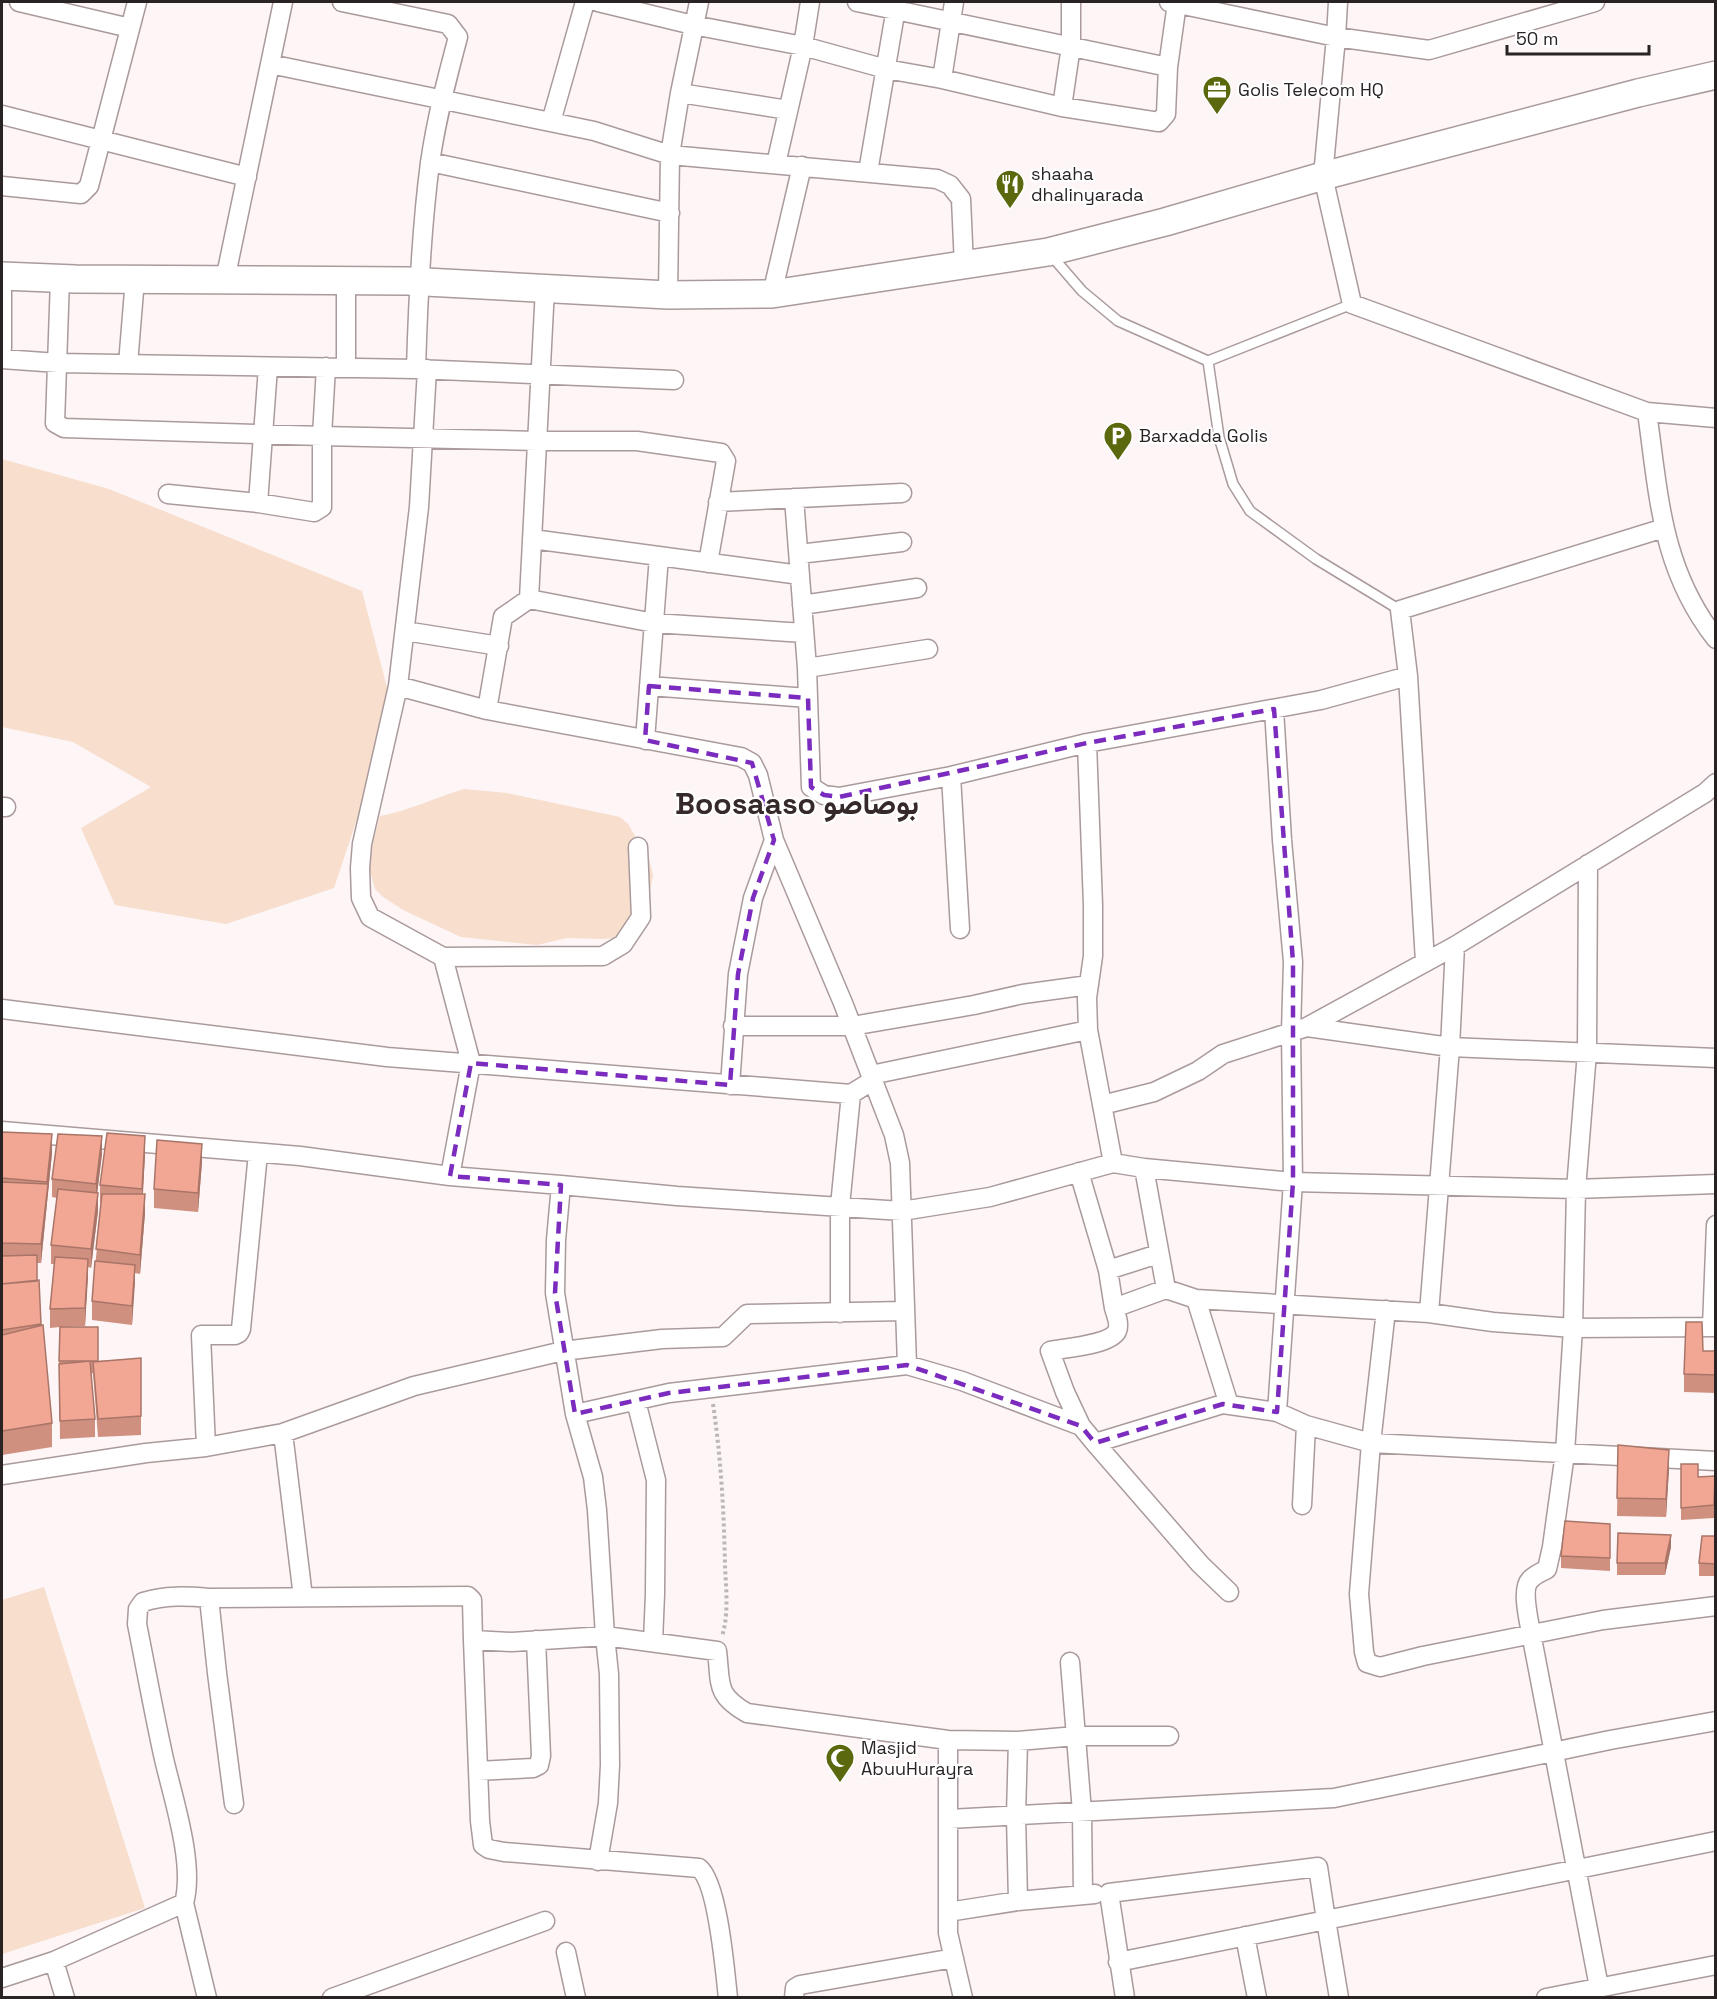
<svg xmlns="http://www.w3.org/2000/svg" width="1717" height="1999" viewBox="0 0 1717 1999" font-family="'Space Grotesk',Vazirmatn,sans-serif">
  <rect width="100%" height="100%" fill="#fdf5f6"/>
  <path fill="#f8decd" d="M2 459 109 489 362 591 393 711 334 888 226 924 115 905 81 828 151 787 73 742 2 727Z
    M464 789 507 793 620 817 628 824 649 859 653 875 650 891 638 925 626 936 605 939 567 938 537 945 461 937 405 911 383 897 375 889 369 868 372 845 380 816C409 811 436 797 464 789Z
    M44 1587 145 1908 2 1954V1600Z"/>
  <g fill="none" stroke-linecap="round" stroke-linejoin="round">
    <g stroke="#aa9a9b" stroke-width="12">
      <path id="service" d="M1050 254 1082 291 1118 321 1208 361 1352 304
        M1208 361 1219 437 1233 484 1250 511 1316 559 1400 610"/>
    </g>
    <g stroke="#aa9a9b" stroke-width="21">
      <path id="minor" d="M19 2 130 28
        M342 2 448 24 458 37C447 78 436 120 430 163 421 231 418 300 416 369
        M598 2 693 25 803 46 886 69 942 79 1062 107 1159 122 1166 114 1168 67 1177 3
        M857 2 1168 67
        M1169 2 1336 37 1429 50 1595 2
        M1338 2 1336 37 1323 176 1352 304 1647 412C1659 496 1661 569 1716 639
        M270 64 594 131 670 155 937 179 950 185 961 199 964 266
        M942 79 954 2
        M680 93 788 110
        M1062 107 1071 46V2
        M2 115 247 177
        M551 122 585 2
        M430 162 670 213
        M776 164 803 46 810 2
        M868 172 897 2
        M2 186 81 194 89 186 137 2
        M60 279 55 423 64 428 322 436 537 441H637L721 453 726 461 708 563
        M225 280 283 2
        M772 294 802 166
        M668 295 670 155 680 93 699 2
        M2 348V276
        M2 359 58 363 416 369 674 380
        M128 364 135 279
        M346 368V282
        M427 369 419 507 398 686 362 844 360 868 361 898 370 917 443 957 471 1063 450 1176
        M1647 412 1716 418
        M168 494 258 503 314 512 322 507V436L326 367
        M794 498 807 668 811 787 824 795 839 797 951 776 1087 743 1321 700 1408 676
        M718 502 902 493
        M258 503 268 367
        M532 539 800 575
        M799 554 902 542
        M529 599 654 623 804 633
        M802 605 917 588
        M405 631 499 646
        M807 668 928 649
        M398 686 487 710 741 757 752 763 758 775 774 840 843 1003 894 1135 900 1163 907 1365
        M649 686 808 698
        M1274 709 1282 840 1293 962 1291 1032 1293 1182 1277 1412
        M487 710 503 617 529 599 545 288
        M645 740 659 556
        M1087 743 1093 905V956L1087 998 1088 1030 1113 1163 1144 1168 1166 1289
        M951 776 960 929
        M2 807H6
        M443 957 603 956 623 944 641 917 638 847
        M1425 962 1408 676 1400 610 1664 528
        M2 1009 387 1057 851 1094 872 1081
        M733 1026H852L974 1005 1023 994 1089 985
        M1307 1027 1450 1047 1716 1058
        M871 1075 1088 1030
        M730 1085 738 974 753 898 774 840
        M1102 1105 1154 1092 1198 1071 1223 1054 1307 1027 1455 946 1705 793 1716 783
        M2 1131 300 1156 450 1176 561 1185 556 1240 555 1293 575 1414 593 1477 597 1510 605 1636 609 1674 610 1765 608 1803 598 1861
        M1144 1168 1293 1182 1576 1189 1716 1184
        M1079 1172 1108 1270 1114 1308
        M561 1185 677 1196 902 1211 990 1197 1113 1163
        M1108 1270 1158 1254
        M1196 1299 1229 1405
        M1386 1310 1371 1443 1359 1594 1364 1652 1367 1663 1380 1667 1423 1656 1603 1620 1716 1606
        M840 1313V1206L851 1094
        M1429 1313 1450 1047 1455 946
        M1712 1327 1716 1225
        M636 1401 656 1480 655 1594 653 1642
        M575 1414 669 1393 907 1365 962 1381 1081 1426 1095 1443 1223 1404 1277 1412 1306 1425 1371 1443 1716 1461
        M1081 1426 1065 1392 1050 1351C1064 1348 1110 1345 1117 1331 1120 1325 1116 1314 1114 1308L1166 1289 1196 1299 1429 1313 1493 1322 1573 1328 1576 1189 1587 1052 1588 864
        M283 1433 303 1597
        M1095 1443 1200 1564 1229 1592
        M206 1447 201 1335H235L239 1333 241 1329 258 1153
        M2 1475 146 1453 206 1447 283 1433 414 1386 563 1351 662 1339 723 1337 747 1314 904 1311
        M1302 1505 1306 1425
        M209 1598 217 1673 234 1804
        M473 1640 480 1821 483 1845 489 1849 504 1852 699 1868C718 1883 725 1971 728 1998
        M1070 1662 1082 1812 1083 1895
        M948 1740V1933L963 1998
        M1018 1741 1016 1816 1018 1901
        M478 1771 533 1768 539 1765 541 1756 536 1640
        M949 1819 1334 1798 1610 1740 1716 1721
        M184 1903 207 1998
        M948 1912 1018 1901 1095 1894
        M1245 1936 1257 1998
        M566 1952 576 1998
        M54 1961 65 1998
        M1118 1962 1326 1920 1339 1998
        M2 1978 54 1961 184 1903C195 1864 173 1798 164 1759 154 1714 146 1669 137 1624L138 1609 143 1602C166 1595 186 1596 209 1598L468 1596 472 1600 473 1640 512 1642 605 1636 717 1651C721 1684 715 1695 747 1713L948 1740 1018 1741 1076 1736H1169
        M1599 1987 1531 1633C1529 1621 1521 1589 1530 1580 1534 1575 1542 1572 1547 1569L1552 1547 1565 1453 1573 1328 1716 1327
        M332 1998 545 1921
        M794 1998 795 1988 800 1985 954 1958
        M1125 1998 1109 1893 1318 1867 1326 1920 1716 1841
        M1546 1998 1716 1965"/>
    </g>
    <g stroke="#aa9a9b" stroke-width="30">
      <path id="primary" d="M2 276 75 279 407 281 668 295 772 294 1048 252 1165 222 1323 176 1638 93 1716 75"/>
    </g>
    <path stroke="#bdb6b7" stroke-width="4" stroke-dasharray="3 3" stroke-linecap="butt" d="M713 1404C721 1458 724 1512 725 1566 726 1588 729 1615 722 1636"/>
    <use href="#service" stroke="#fff" stroke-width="9"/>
    <use href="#minor" stroke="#fff" stroke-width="18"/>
    <use href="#primary" stroke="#fff" stroke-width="27"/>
  </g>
  <path fill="#d0907f" d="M2 1132 52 1153 41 1263H37V1281L39 1280 41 1326 52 1423V1447L2 1455Z
    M102 1154 97 1193 98 1211 91 1268 88 1267 85 1326 61 1327 98 1361 141 1358V1435L98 1437 93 1373 91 1374 95 1419V1437L60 1439 59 1361 60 1327 50 1328V1309L54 1264H51V1245L57 1198 52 1197V1179Z
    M145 1154 143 1194 145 1213 140 1274 135 1273 132 1325 92 1320V1301L101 1203H100V1185Z
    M202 1162 198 1212 154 1208V1189Z
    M1716 1351V1393L1684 1392V1374Z
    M1618 1445 1669 1469 1666 1517 1617 1516Z
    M1681 1464 1698 1477 1715 1476 1714 1518 1681 1520Z
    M1610 1524V1571L1561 1568V1556Z
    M1716 1536V1576H1699V1563Z
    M1671 1547 1665 1575H1617V1563Z"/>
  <path fill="#a97568" d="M52 1134V1153L41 1263V1244Z
    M102 1136V1154L96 1203V1184Z
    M145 1136V1154L142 1207V1189Z
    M202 1144V1162L198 1212V1193Z
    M98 1193V1211L91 1268V1249Z
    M145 1194V1213L140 1274V1255Z
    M88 1259V1278L85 1326V1308Z
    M135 1265V1283L132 1325V1306Z
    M1669 1450V1469L1666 1517V1499Z
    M1671 1535V1547L1665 1575V1563Z"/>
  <path fill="#f2a794" stroke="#a97568" stroke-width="1.5" d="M2 1132 52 1134 47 1182 2 1178Z
    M107 1133 145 1136 142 1189 100 1185Z
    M58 1134 102 1136 96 1184 52 1179Z
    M157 1140 202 1144 198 1193 154 1189Z
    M2 1182 48 1184 41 1244 2 1243Z
    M58 1189 98 1193 91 1249 51 1245Z
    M102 1194H145L140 1255 96 1249Z
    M37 1255V1281L2 1284V1256Z
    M55 1257 88 1259 85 1308 50 1309Z
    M95 1261 135 1265 132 1306 92 1301Z
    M39 1280 41 1324 2 1330V1284Z
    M1686 1322H1702L1703 1351H1716V1375L1684 1374Z
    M43 1325 52 1423 2 1431V1335Z
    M60 1327H98V1361H59Z
    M141 1358V1416L98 1419 93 1362Z
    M90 1361 95 1419 60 1421 59 1364Z
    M1618 1445 1669 1450 1666 1499 1617 1498Z
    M1681 1464H1698V1477L1715 1476 1714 1505 1681 1508Z
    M1565 1521 1610 1524V1558L1561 1556Z
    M1618 1533 1671 1535 1665 1563H1617Z
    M1702 1536H1716V1564L1699 1563Z"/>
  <path fill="none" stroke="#7b2cbf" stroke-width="4.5" stroke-dasharray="12 8" stroke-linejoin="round" d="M649 686 808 698 811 787 824 795 839 797 1087 743 1274 709 1293 962V1182L1277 1412 1223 1404 1095 1443 1081 1426 907 1365 669 1393 575 1414 555 1293 561 1185 450 1176 471 1063 730 1085 738 974 753 898 774 840 752 763 645 740Z"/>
  <defs>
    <g id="office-pin" transform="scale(1.5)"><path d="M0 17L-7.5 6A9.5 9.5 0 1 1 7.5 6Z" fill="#5b680d" stroke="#fff"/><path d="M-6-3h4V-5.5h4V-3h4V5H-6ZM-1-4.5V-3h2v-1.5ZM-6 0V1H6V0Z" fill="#fff"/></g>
    <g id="restaurant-pin" transform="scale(1.5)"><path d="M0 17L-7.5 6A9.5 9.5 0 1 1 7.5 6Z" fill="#5b680d" stroke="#fff"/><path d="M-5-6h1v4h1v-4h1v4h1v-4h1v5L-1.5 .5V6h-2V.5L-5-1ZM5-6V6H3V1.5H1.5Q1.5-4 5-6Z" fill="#fff"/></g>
    <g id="parking-pin" transform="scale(1.5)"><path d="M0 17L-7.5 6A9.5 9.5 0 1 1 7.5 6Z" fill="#5b680d" stroke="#fff"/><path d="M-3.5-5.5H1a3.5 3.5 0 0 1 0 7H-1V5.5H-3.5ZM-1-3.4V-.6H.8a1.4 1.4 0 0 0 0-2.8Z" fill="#fff"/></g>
    <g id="mosque-pin" transform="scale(1.5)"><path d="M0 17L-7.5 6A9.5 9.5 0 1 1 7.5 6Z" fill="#5b680d" stroke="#fff"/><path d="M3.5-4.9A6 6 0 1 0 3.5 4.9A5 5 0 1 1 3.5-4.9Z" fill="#fff"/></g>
  </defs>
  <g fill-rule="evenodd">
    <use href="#office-pin" x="1217" y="90"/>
    <use href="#restaurant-pin" x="1010" y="184"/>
    <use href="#parking-pin" x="1118" y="436"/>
    <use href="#mosque-pin" x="840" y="1758"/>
  </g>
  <g text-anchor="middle" stroke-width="4.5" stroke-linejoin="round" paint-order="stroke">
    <g font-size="18" fill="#292324" stroke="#fff" text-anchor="start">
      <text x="1238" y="96">Golis Telecom HQ</text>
      <text x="1031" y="180">shaaha<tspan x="1031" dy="21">dhalinyarada</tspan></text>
      <text x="1139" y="442">Barxadda Golis</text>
      <text x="861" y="1754">Masjid<tspan x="861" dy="21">AbuuHurayra</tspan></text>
    </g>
    <g font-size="30" font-weight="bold" fill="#36292a" stroke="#fff">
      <text x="797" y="814">Boosaaso بوصاصو</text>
    </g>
  </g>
  <rect width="1717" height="1999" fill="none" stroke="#292324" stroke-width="6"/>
  <path d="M1507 45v9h142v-9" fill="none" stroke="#292324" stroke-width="3"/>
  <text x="1516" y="45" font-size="18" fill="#292324" stroke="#ffffff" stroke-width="4.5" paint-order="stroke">50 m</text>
</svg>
